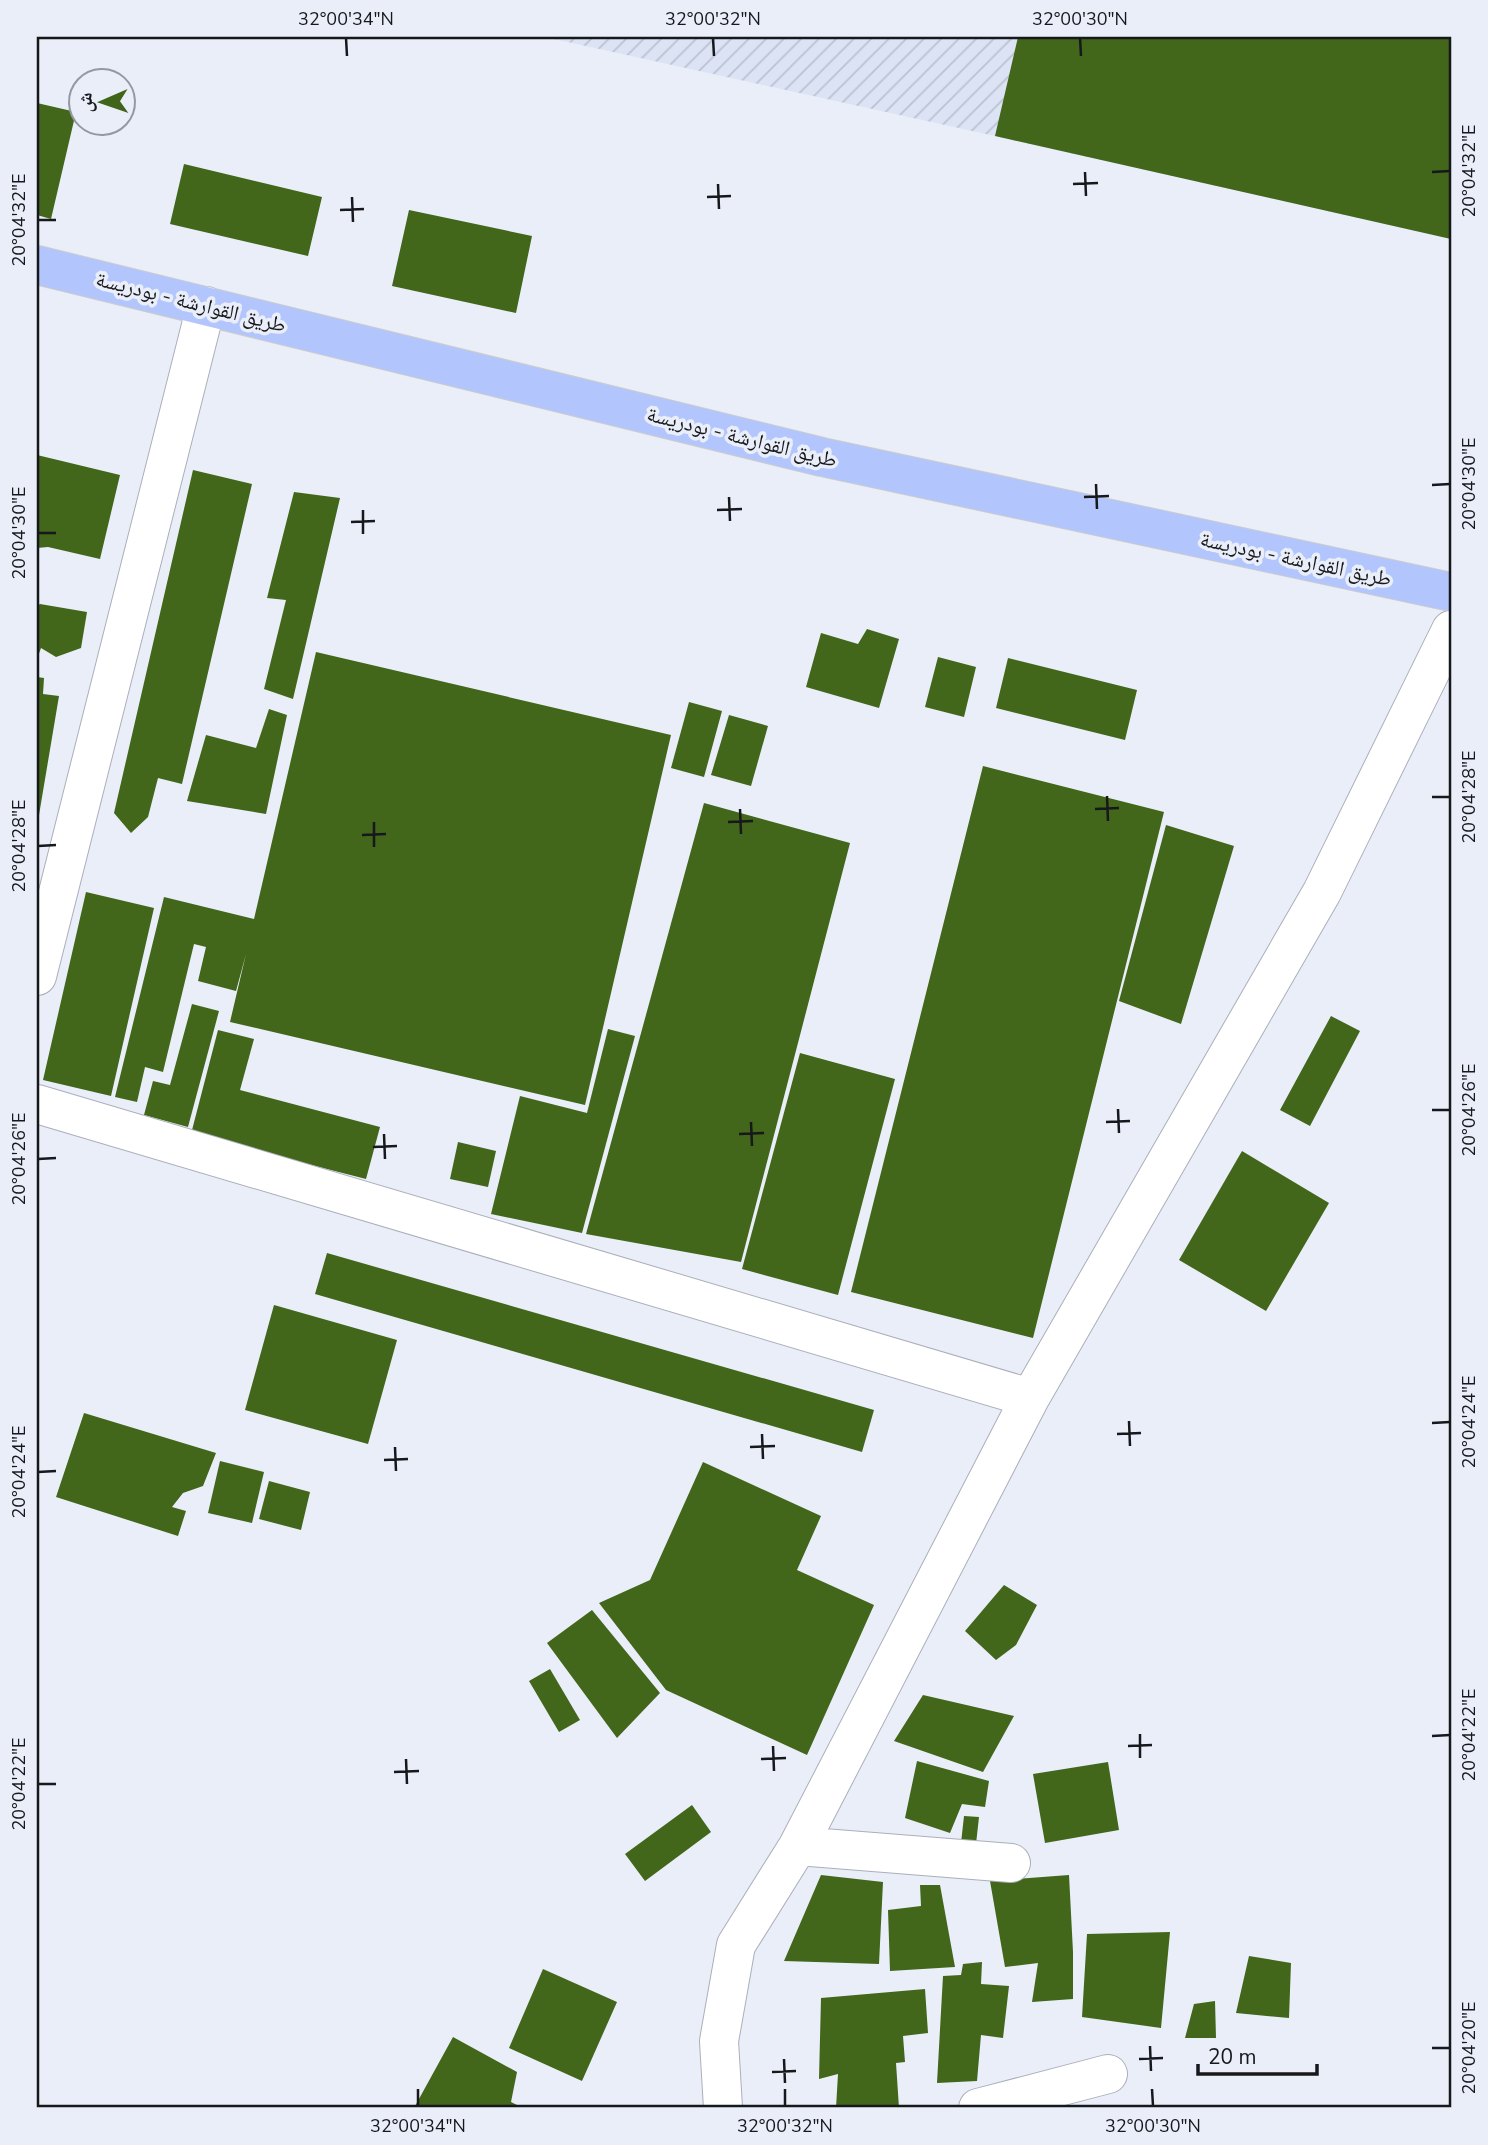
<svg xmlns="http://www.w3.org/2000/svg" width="1488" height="2145" viewBox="0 0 1488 2145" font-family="'Nunito Sans','Noto Naskh Arabic',sans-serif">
  <defs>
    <pattern id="industrial-furrows" width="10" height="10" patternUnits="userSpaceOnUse" patternTransform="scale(1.75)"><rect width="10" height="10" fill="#dbe3f5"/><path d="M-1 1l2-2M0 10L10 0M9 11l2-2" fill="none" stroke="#bbc2d1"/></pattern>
  </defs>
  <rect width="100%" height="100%" fill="#e9eef9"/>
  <path fill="url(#industrial-furrows)" d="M545 37H1451V239L995 136Z"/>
  <path fill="#42661a" d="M1018 37H1451V239L995 136Z
    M37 103 76 112 51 219 37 215Z
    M184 164 322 197 308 256 170 224Z
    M409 210 532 236 516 313 392 286Z
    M37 455 120 475 100 559 48 547 37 548Z
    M193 470 252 484 182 784 158 778 148 817 131 833 114 813Z
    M294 492 340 498 293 699 264 689 286 600 267 598Z
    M40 604 87 612 81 648 56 657 41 648 37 659V606Z
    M867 629 899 639 879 708 806 687 821 633 858 644Z
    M316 652 671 735 585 1105 230 1022 246 954 236 991 198 981 206 947 194 944 163 1072 145 1067 137 1102 115 1097 164 897 254 919Z
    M938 657 976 667 964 717 925 707Z
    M1008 658 1137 690 1125 740 996 708Z
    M37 677 44 678 43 694 59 696 39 815 37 814Z
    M689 702 722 711 704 777 671 768Z
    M269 709 287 715 266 814 187 801 206 735 256 748Z
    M729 715 768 726 751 786 711 775Z
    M983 766 1164 812 1033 1338 851 1292Z
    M704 803 850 843 741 1262 586 1234Z
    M1166 825 1234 846 1181 1024 1119 1001Z
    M86 892 154 908 111 1096 43 1080Z
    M192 1004 219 1011 188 1127 144 1115 153 1081 170 1085Z
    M1331 1016 1360 1031 1310 1126 1280 1110Z
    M608 1029 635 1036 582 1233 491 1214 520 1096 587 1113Z
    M218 1030 254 1039 240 1090 380 1127 366 1179 191 1134Z
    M800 1053 895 1079 838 1295 742 1269Z
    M458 1142 496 1151 488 1187 450 1179Z
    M1242 1151 1329 1203 1266 1311 1179 1260Z
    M327 1253 874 1410 862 1452 315 1294Z
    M274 1305 397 1340 368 1444 245 1410Z
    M84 1413 216 1453 203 1486 183 1493 172 1507 186 1511 178 1536 56 1497Z
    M220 1461 264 1472 252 1523 208 1513Z
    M703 1462 821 1516 797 1570 874 1605 807 1755 666 1690 599 1603 650 1580Z
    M269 1481 310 1492 301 1530 259 1519Z
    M1004 1585 1037 1605 1016 1645 996 1660 965 1631Z
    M592 1610 660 1693 617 1738 547 1643Z
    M550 1669 580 1720 559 1732 529 1681Z
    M923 1695 1014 1716 983 1772 894 1741Z
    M917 1761 989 1781 985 1807 962 1804 950 1833 905 1818Z
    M1108 1762 1119 1830 1045 1843 1033 1774Z
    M692 1805 711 1832 645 1881 625 1854Z
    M964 1816 979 1817 976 1844 961 1843Z
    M821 1875 883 1882 879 1964 784 1961Z
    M1069 1875 1073 1952V1999L1032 2002 1038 1963 1005 1967 990 1881Z
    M920 1885H940L955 1967 890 1971 888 1910 921 1906Z
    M1170 1932 1161 2028 1082 2017 1087 1934Z
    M1249 1956 1291 1963 1289 2018 1236 2013Z
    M982 1962 981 1984 1009 1986 1003 2038 981 2035 977 2081 937 2083 943 1976 961 1975 963 1964Z
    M543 1969 617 2002 582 2081 509 2048Z
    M925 1989 928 2033 903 2036 905 2062 896 2063 899 2108H836L838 2074 819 2079 821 1998Z
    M1215 2001 1216 2038H1185L1194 2004Z
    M453 2037 517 2072 511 2102 523 2108H414Z"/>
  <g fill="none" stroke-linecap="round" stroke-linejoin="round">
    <g stroke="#abafba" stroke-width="40">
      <path id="minor" d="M37 976 206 306
        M37 1104 1030 1398
        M798 1846 1011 1863
        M723 2108 719 2041 736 1945 798 1846 1030 1398 1322 892 1451 630
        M978 2108 1108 2074"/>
    </g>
    <g stroke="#cccccd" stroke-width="40">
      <path id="major" d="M37 265 822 457 1451 592"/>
    </g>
    <use href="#minor" stroke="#fff" stroke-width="38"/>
    <use href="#major" stroke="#b2c5fc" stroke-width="38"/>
  </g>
  <path fill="none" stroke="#17181c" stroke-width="2.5" d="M346 38 347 56M713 38 714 56M1080 38 1081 56M1085 172 1086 196M1432 172 1450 171M718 184 719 209M1073 184 1098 183M352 197 353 222M707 197 731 196M340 210 364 209M38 220H56M1096 484 1097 509M1432 485 1450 484M729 497 730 521M1084 497 1109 496M363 510V534M717 510 742 509M351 522 375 521M38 533H56M1107 796 1108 821M1432 797H1450M740 809 741 834M1095 809 1119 808M374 822V847M728 822 753 821M362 835 386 834M38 846 56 845M1118 1109 1119 1133M1432 1110H1450M751 1122 752 1146M1106 1122 1130 1121M384 1134 385 1159M739 1134 764 1133M373 1147 397 1146M38 1159 56 1158M1129 1421 1130 1446M1432 1423 1450 1422M762 1434 763 1459M1117 1434 1141 1433M395 1447 396 1471M750 1447 775 1446M384 1460 408 1459M38 1472 56 1471M1140 1734V1758M1432 1736 1450 1735M773 1746 774 1771M1128 1746 1152 1745M406 1759 407 1784M761 1759 786 1758M394 1772 419 1771M38 1784H56M1150 2046 1151 2071M1432 2048H1450M784 2059 785 2083M1139 2059 1163 2058M772 2072 796 2071M418 2089V2106M785 2089V2106M1152 2089 1153 2106"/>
  <g text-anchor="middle" stroke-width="7" stroke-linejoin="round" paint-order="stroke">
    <g font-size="21" fill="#17181c" stroke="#e9eef9">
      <text transform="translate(191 302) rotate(14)" y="7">طريق القوارشة - بودريسة</text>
      <text transform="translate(742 437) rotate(14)" y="7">طريق القوارشة - بودريسة</text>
      <text transform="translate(1296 559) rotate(12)" y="7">طريق القوارشة - بودريسة</text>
    </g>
  </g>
  <rect width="1488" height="2145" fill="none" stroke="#e9eef9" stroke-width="77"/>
  <g transform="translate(102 102) rotate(268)"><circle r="33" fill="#e9eef9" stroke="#9598a1" stroke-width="2"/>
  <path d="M0-5L12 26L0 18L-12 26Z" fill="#41641b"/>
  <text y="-10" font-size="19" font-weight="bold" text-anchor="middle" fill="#17181c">ش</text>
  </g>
  <path d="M1198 2064v10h119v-10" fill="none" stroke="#17181c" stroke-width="3.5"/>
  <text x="1208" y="2064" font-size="21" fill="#17181c" stroke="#e9eef9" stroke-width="5" paint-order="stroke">20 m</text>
  <rect x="38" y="38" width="1412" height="2068" fill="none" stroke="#17181c" stroke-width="2.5"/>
  <g font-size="18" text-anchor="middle" fill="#17181c">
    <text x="346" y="25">32°00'34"N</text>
    <text x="713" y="25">32°00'32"N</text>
    <text x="1080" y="25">32°00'30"N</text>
    <text transform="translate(1469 171) rotate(-90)" y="6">20°04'32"E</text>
    <text transform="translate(19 220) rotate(-90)" y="6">20°04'32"E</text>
    <text transform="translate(1469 484) rotate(-90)" y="6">20°04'30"E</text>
    <text transform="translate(19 533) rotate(-90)" y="6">20°04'30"E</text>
    <text transform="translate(1469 797) rotate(-90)" y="6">20°04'28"E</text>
    <text transform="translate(19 846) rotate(-90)" y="6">20°04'28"E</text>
    <text transform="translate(1469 1110) rotate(-90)" y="6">20°04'26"E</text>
    <text transform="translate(19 1159) rotate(-90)" y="6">20°04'26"E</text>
    <text transform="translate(1469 1422) rotate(-90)" y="6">20°04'24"E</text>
    <text transform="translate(19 1472) rotate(-90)" y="6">20°04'24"E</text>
    <text transform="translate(1469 1735) rotate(-90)" y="6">20°04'22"E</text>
    <text transform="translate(19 1784) rotate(-90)" y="6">20°04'22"E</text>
    <text transform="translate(1469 2048) rotate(-90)" y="6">20°04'20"E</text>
    <text x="418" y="2132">32°00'34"N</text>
    <text x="785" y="2132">32°00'32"N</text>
    <text x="1153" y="2132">32°00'30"N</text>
  </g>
</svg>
